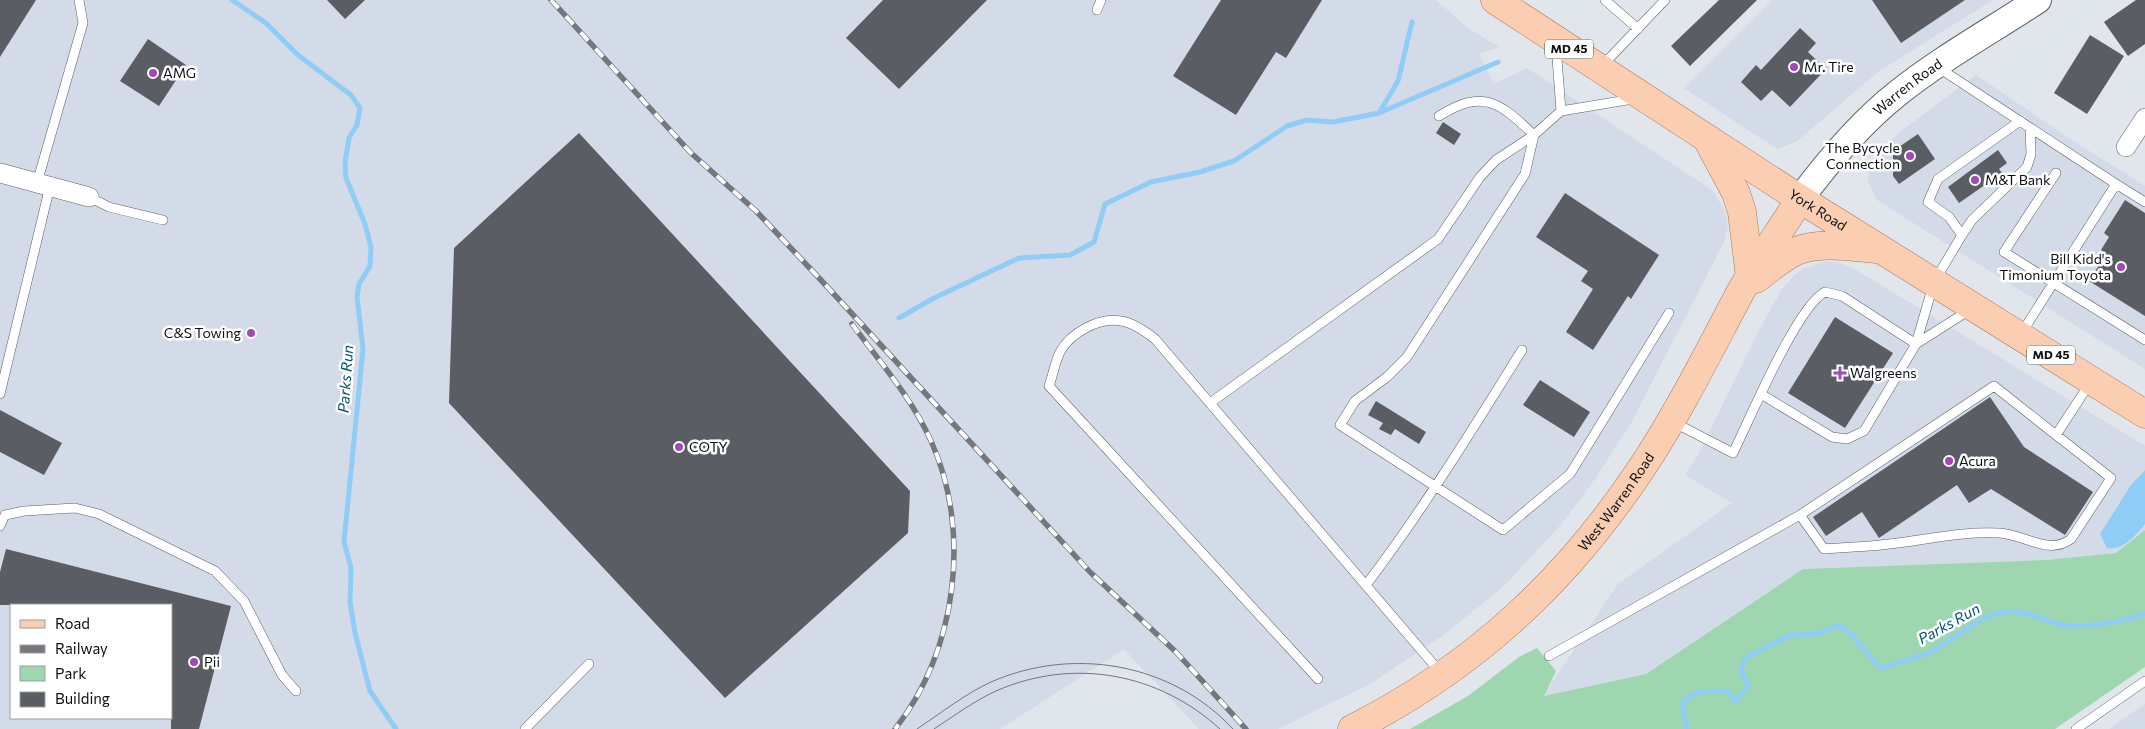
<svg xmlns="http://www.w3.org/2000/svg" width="2145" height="729" viewBox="0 0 2145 729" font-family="Commissioner,sans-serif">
  <rect width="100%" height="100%" fill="#e1e5ec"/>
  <path fill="#d3dbe8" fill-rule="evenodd" d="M0 0H1436L1468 28 1499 47 1479 54 1494 84 1527 68 1712 190 1725 211 1728 226 1725 240 1630 425 1595 479 1563 522 1506 584 1445 634 1370 684 1278 729H1199L1124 649 1000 729H0ZM11 605H171V718H11Z
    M1772 0H1993L1879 71 1796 142 1777 149 1684 88Z
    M1976 75 2072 140 2145 186V369L1877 200 1867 180 1871 165 1880 151 1900 132Z
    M1828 261 1842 264 1858 271 2145 446V530L2116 553 2047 560 1803 569 1646 674 1543 696 1618 584 1732 503 1685 475 1697 457 1759 330 1781 291 1793 276 1803 269Z
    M2145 704V729H2110L2123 719Z"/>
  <path fill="#9ed6b0" d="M2145 530V667L2055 729H1410L1468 696 1519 657 1537 648 1556 671 1544 696 1646 674 1803 569 2047 560 2116 553Z"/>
  <path fill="#8fcdf6" d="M2145 470V524C2136 535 2123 551 2107 548L2100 534 2131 485Z"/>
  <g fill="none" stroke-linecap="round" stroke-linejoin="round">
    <path stroke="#8fcdf6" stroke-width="5" d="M232 0 266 23 298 55 351 95 360 108 357 125 349 138 345 163 346 178 365 224 371 247 370 266 359 284 357 297 363 349 344 542 351 568 350 602 355 633 370 691 396 729
      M1379 113 1398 81 1412 22
      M899 318 934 298 1019 258 1070 255 1094 242 1105 204 1151 182 1200 172 1234 161 1287 126 1307 120 1333 122 1379 113 1498 62
      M1687 729C1686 722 1684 716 1683 709 1681 689 1714 691 1727 691L1736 701 1748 686 1741 670 1745 658 1790 635 1816 634 1838 625 1850 633 1880 668C1897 663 1914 659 1930 652 1953 641 1980 615 2004 612 2024 609 2040 619 2059 624 2083 630 2121 621 2145 614"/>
  </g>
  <path fill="#5a5e64" d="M0 0H36L0 57Z
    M327 0H365L345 19Z
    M883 0H987L899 89 846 38Z
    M1221 0H1322L1286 58 1276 52 1236 115 1173 76Z
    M1719 0H1757L1690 66 1671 46Z
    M1872 0H1965L1901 43Z
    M2136 0H2145V44L2128 56 2104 22Z
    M1800 28 1816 43 1808 52 1826 69 1790 107 1772 90 1761 101 1741 82 1756 65 1761 70Z
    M2090 35 2124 56 2087 114 2054 93Z
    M148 39 186 65 159 106 120 81Z
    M1443 122 1461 134 1454 145 1436 133Z
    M579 133 910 491 908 533 725 698 449 403 454 248Z
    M1918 134 1935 159 1899 184 1893 176V151Z
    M1998 150 2007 163 1999 169 2002 173 1959 203 1948 187Z
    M1565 193 1659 255 1631 299 1628 296 1593 350 1566 332 1593 289 1581 281 1588 271 1536 237Z
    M2125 200 2145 213V316L2089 281 2106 254 2101 250 2109 237 2104 233Z
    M1835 317 1893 353 1845 428 1788 393Z
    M1540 380 1590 412 1574 437 1523 405Z
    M1990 397 2024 447 2093 492 2065 535 1991 489 1969 503 1957 485 1879 538 1862 512 1826 536 1813 517Z
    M1376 401 1426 432 1419 444 1395 429 1391 435 1379 429 1383 423 1368 415Z
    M0 410 62 443 44 475 0 452Z
    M6 549 231 606 199 729H171V605H0V572Z"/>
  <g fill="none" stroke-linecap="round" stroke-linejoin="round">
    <g stroke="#5c6066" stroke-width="10">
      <path id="lane" d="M1605 0 1638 29
        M1097 10 1101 0
        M1556 45 1561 111 1633 99
        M1601 67 1665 0
        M1939 68 2116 184
        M1439 116C1484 88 1500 103 1534 135L1525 174 1407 357 1387 377 1355 401 1340 425 1503 530 1570 474 1669 313
        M2056 173 2004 252 2145 340
        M37 183 83 23 79 0
        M89 197 109 207 163 220
        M1962 235 1949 217 1928 202 1938 179 2020 121
        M2021 334 2116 184 2145 202
        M1916 344 1971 309
        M0 394 50 186
        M1761 394 1832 437 1847 439 1864 431 1916 344 1934 282 1962 235 1972 220 2027 167 2031 154 2030 128
        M1210 403 1438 239 1480 177 1496 160 1534 135 1561 111
        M1673 422 1733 453C1749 421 1797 306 1825 292L1842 296 1916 344
        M2056 435 2111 478 2071 539C2048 556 2024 534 1999 533 1961 531 1926 540 1889 544 1868 547 1846 547 1824 549L1800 515 1994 386 2056 435 2090 383
        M0 526 5 515 24 511 75 508 99 514 215 571 244 601 282 675 296 691
        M1366 585C1423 510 1472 430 1522 350
        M1549 656 1800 515
        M1318 679 1049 386C1053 375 1055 362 1060 352 1070 333 1099 317 1121 321 1134 323 1145 331 1155 339L1440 672
        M525 729 589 664
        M2076 729 2145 681"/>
    </g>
    <g stroke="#5c6066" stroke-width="20">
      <path id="street" d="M2126 147 2145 118
        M0 173 89 197"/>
    </g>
    <g stroke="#5c6066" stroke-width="28">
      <g id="secondary">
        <path id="s1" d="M1800 199C1829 160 1860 123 1898 93 1942 58 1991 31 2038 0"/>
      </g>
    </g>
    <g stroke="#a67658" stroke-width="29">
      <g id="primary">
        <path id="s2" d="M1495 0 1800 199 2145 414"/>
        <path d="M1707 139 1736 193 1742 212 1750 277"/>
        <path d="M1756 279C1770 269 1785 254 1802 249 1825 242 1852 247 1876 249"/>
        <path id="s3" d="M1352 729C1476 666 1569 579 1645 463 1681 408 1710 349 1741 291 1759 260 1781 230 1800 199"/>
      </g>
    </g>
    <use href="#lane" stroke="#fff" stroke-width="9"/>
    <use href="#street" stroke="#fff" stroke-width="19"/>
    <use href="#secondary" stroke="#fff" stroke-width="26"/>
    <use href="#primary" stroke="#fbceb2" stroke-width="28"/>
    <path stroke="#74777b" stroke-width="1" d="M917 729C941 713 965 694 991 682 1073 646 1172 663 1233 729
      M934 729C954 716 974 701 996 691 1073 657 1159 673 1220 729"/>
    <g stroke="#74777b" stroke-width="5.5">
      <path id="rail" d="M551 0 691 153 756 211 820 279 1090 572 1176 652 1246 729
        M852 324C879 361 912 398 931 441 972 531 957 651 895 729"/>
    </g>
    <use href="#rail" stroke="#fff" stroke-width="4" stroke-dasharray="11" stroke-linecap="butt"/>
  </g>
  <g fill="#a149b6" stroke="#fff" stroke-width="2">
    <circle cx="1794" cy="67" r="5"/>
    <circle cx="153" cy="73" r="5"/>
    <circle cx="1910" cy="156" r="5"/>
    <circle cx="1975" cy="180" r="5"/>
    <circle cx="2121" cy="267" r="5"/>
    <circle cx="251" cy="333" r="5"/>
    <path d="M1837.5 365.5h5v5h5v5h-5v5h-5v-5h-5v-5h5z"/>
    <circle cx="679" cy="447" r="5"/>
    <circle cx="1949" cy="461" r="5"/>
    <circle cx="194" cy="662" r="5"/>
  </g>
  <g text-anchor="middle" stroke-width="5" stroke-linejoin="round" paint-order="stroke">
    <g fill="#fff" stroke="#565758" stroke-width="1">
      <rect x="1545" y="39.5" width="48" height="19" rx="4"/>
      <rect x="2027" y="345.5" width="48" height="19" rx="4"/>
    </g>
    <g font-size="12" font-weight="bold" fill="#0d0f11">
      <text x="1569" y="53">MD 45</text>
      <text x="2051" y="359">MD 45</text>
    </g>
    <g font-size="14" fill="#0d0f11" stroke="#fff" text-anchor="start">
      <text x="1804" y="72">Mr. Tire</text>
      <text x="163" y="78">AMG</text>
      <text x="1900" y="153" text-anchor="end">The Bycycle<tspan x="1900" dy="16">Connection</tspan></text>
      <text x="1985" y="185">M&amp;T Bank</text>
      <text x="2111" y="264" text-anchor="end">Bill Kidd's<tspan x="2111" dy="16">Timonium Toyota</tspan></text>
      <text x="241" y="338" text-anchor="end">C&amp;S Towing</text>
      <text x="1850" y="378">Walgreens</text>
      <text x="689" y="452">COTY</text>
      <text x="1959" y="466">Acura</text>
      <text x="204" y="667">Pii</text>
    </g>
    <g font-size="14" fill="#0d0f11" stroke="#fff">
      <text dy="5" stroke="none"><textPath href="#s1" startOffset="156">Warren Road</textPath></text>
      <text dy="5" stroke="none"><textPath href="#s2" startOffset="385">York Road</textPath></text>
      <text dy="5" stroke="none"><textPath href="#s3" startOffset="352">West Warren Road</textPath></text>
    </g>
    <g font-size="15" font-style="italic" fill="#005177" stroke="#fff">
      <text transform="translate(346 379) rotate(-86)" y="5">Parks Run</text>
      <text transform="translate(1949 624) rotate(-29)" y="5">Parks Run</text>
    </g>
  </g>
  <rect x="10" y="604" width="162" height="115" fill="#ffffff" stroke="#9e9fa0"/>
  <rect x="20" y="620" width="25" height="8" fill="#fbceb2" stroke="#9e9fa0"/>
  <text x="55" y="629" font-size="15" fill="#0d0f11">Road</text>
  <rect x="20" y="645" width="25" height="8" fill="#74777b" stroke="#9e9fa0"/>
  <text x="55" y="654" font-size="15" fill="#0d0f11">Railway</text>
  <rect x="20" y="666" width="25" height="15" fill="#9ed6b0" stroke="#9e9fa0"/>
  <text x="55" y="679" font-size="15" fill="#0d0f11">Park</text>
  <rect x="20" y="692" width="25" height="15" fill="#5a5e64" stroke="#9e9fa0"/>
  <text x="55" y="704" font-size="15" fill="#0d0f11">Building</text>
</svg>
